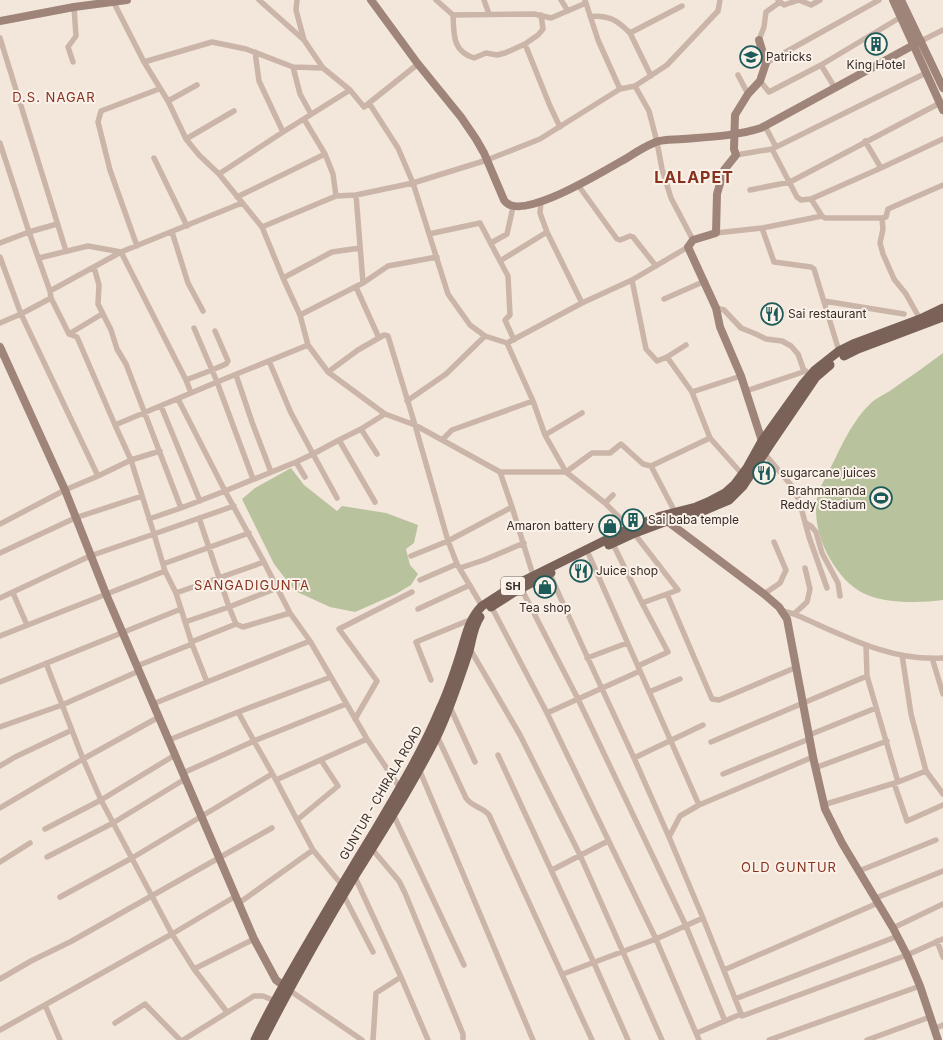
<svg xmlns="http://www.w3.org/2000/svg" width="943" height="1040" viewBox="0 0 943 1040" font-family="Inter,sans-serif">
  <rect width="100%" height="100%" fill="#f3e7dc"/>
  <path fill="#b8c29c" d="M943 353V600C921 603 883 604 863 593 831 576 806 523 820 488 825 478 830 469 835 459 844 440 854 420 869 405 875 398 886 394 894 388 910 377 927 365 943 353Z
    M291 468 304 485 337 511 342 506 386 513 418 525 414 543 406 549 410 565 418 574 411 585 396 594 355 612 330 607 295 591 274 564 242 499 255 488Z"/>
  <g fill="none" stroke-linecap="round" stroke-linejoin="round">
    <path stroke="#cbb5a8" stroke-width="5.5" d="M259 0 304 40
      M297 0 296 10 304 40 323 68 350 90 364 107 418 64
      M436 0 453 15 534 14 551 18 586 3
      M484 0 489 14
      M561 0 568 11
      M585 0 598 40 620 89
      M778 0 784 5 799 0 811 5 820 0
      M114 3 144 62 168 101 186 139 199 155 219 174 262 227 283 278 300 315 308 345 328 372 385 414 415 425 500 472H566L605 503 630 528 678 590 642 603
      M453 15C454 34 452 51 474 58L486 53 497 55 505 53 525 44 538 35 543 29 541 15
      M590 16C610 16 616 19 630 33L682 6
      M630 33 651 76
      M0 38 66 251
      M759 40 764 27 766 12 780 2
      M921 41 943 30
      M525 44 550 106 560 127
      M255 52 259 81 283 132
      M73 62 68 47 76 36 74 7
      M144 62 212 42 246 49 293 67 323 68
      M766 63 879 0
      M821 65 835 88
      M293 67 300 94 311 114
      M738 75 748 94
      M760 81 769 92 821 65 901 17
      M635 86 649 111 657 142 662 169 671 198 693 240
      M168 101 197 85
      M369 103 398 148 413 183 448 294 470 325 485 336 507 343 582 303 632 280 688 247
      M304 119 325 154
      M765 126 776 147
      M186 139 234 111
      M865 141 881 168
      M0 143 29 232 57 224
      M772 149 797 197 801 200 811 199 822 216 825 218H882L886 217 888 209 943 185
      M736 155 772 149 926 73
      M154 158 187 226
      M219 174 283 132 350 90
      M578 185 617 239 620 240 630 236 633 237 656 266
      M750 190 790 182 940 103
      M356 195 363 283
      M237 197 325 154 333 174 336 196
      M811 199 881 168 943 139
      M541 202 540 213 547 232 582 303
      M882 218 883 229 880 243 883 254 894 279 906 294 920 319
      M262 227 336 196 356 195 413 183 487 160 540 139 620 89 635 86 667 65 718 11 720 0
      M762 228 822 216
      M172 232 188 283 203 311
      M716 233 762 228 774 262 811 267 814 269 839 351
      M429 234 480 223 500 261 547 232
      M0 243 29 232 50 291
      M491 243 507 234 513 207
      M137 246 110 170 98 122 101 111 159 89
      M0 257 21 314 98 476 131 460 154 534 234 506
      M39 258 88 246 121 252
      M500 261 508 276 510 315 505 320 514 340
      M94 267 99 285 98 304 111 330 117 349 126 364 181 508
      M283 278 332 252 360 248
      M632 280 646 349 657 361 667 357 692 392
      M356 287 379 338
      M664 299 705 281
      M824 301 904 314
      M716 308 724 310 741 328 756 334 766 339 782 341 791 346 798 354 804 371
      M300 315 363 283 388 266 437 257
      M0 323 21 314 51 298
      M194 328 212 370 226 364 228 361 215 331
      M69 334 102 314
      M507 343 533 401 545 435 566 472 592 453H610L621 444 643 464 651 466 710 438
      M667 357 686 345
      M269 361 291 413 313 454 296 462 305 477
      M328 372 358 350 384 335 388 336 415 425 448 541 457 564 482 606
      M236 375 252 422 271 472
      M741 376 692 392 710 438 742 474
      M186 380 212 370 217 382 191 393 186 380 121 252 242 203
      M746 391 806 371
      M407 401 446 374 485 336
      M161 406 200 501
      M115 425 77 337 69 334 51 298 50 291 121 252
      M361 429 339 440 375 502
      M545 435 582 413
      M443 439 452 430 533 401
      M160 451 131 460 115 425 191 393
      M764 453 791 485 799 500 809 537 827 588
      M377 454 361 429 385 414
      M296 462 225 491 264 562 290 613 310 641 367 739 400 788
      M651 466 675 512
      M253 479 217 382 308 345
      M337 498 313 454 339 440
      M605 503 613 495
      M512 507 533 575
      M199 518 229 607 277 588
      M149 519 181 508 225 491 178 399
      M806 523 811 526 816 532 822 553 838 583 840 596
      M0 524 65 490 98 476
      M613 544 642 603 668 652 638 666
      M0 553 75 518 142 496
      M589 555 699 805
      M411 556 448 541 512 507 500 472
      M163 564 249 533
      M460 568 484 560 524 543
      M165 571 176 593 264 562
      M550 574C577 636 606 697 634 758L703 725
      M420 580 457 564
      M521 588 578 699 686 926 725 1021
      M13 593 27 625
      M667 594 712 699 719 700 797 667
      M764 594 780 583 786 570 774 542
      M0 598 90 556 154 534 165 571 0 636
      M490 604 547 713 656 939 699 1040
      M418 609 470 585
      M783 611 794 614C841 634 890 662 943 658
      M794 614 807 602 810 589 805 568
      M185 622 229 607 236 624 243 627 290 613
      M191 642 236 624
      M866 645 867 676 898 782 926 771
      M470 649 520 735 580 855 662 1040
      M902 655 911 714 926 771 943 794
      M587 658 627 643
      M932 658 943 694
      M46 663 83 759 159 717
      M137 666 192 644 181 609
      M331 677 238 712 254 741 346 704
      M431 680 416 642 472 619
      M0 682 181 609 176 593
      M207 682 310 641
      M649 692 680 679
      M153 704 207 682 192 644
      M450 707 475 762
      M547 713 640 671
      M355 719 377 681 339 629 412 592
      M0 727 62 705 139 671
      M809 735 876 708
      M437 736 466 798C472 807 483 807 489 815L592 1040
      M169 740 238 712
      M711 742 867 676
      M498 755 594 963 628 1040
      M813 757 699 805 680 816 669 837 703 918 742 1016 907 955 943 939
      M634 758 669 837
      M321 760 338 786 297 820 313 850 342 885
      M0 766 15 757 72 730
      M815 768 887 741
      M419 769 533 1040
      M183 773 254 741 276 780 367 739
      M723 774 809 739
      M276 780 297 820
      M894 783 907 821 943 805
      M823 805 898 782
      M0 808 83 759 101 800 172 934 194 969 227 1012
      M393 814 464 965
      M45 829 101 800 175 755
      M372 849 399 881 405 893 463 1034V1040
      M47 857 113 823 185 779
      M0 862 30 843
      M552 870 608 841
      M859 871 936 840
      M355 877 401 977 428 1040
      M344 896 373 952
      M60 897 132 858 272 774
      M876 898 943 871
      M239 903 313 850
      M893 928 943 904
      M937 941 943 957
      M194 969 254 939
      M724 970 878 903
      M563 974 656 939 703 918
      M0 979 31 961 70 942 272 828
      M289 990 362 1040
      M735 999 898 936
      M45 1005 60 1040
      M115 1023 145 1004 180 1040
      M934 1029 943 1025
      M0 1030 172 934 236 896
      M697 1033 741 1014
      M183 1040 254 996H263L275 1001
      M373 1040 376 993 401 977
      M769 1040 920 986
      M867 1040 930 1017"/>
    <path stroke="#9f8479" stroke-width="8" d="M371 0 418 64 461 117 476 139 484 153 504 200C519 225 608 168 627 158 636 152 646 146 656 142 664 139 675 140 683 139 709 137 736 136 761 128L921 41
      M893 0 943 110
      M901 0 943 88
      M0 21 74 7 127 0
      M759 40 766 63 760 81 748 94 735 115 734 149 736 155 724 170 717 194 716 233 693 240 688 247 716 308 720 327 741 376 762 441
      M0 347 65 490 106 594 254 939 276 980 288 989
      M663 518 764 594 779 607 787 619 813 757 825 809 842 843 893 928 907 955 920 986 938 1040"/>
    <path stroke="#7a6259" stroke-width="9" d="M844 356 858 349 943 317
      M609 545 635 533 667 521 703 511 729 500 743 486 771 443 816 377 830 365
      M491 607 516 591 551 573
      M255 1040C268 1012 283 986 298 960 324 915 350 871 377 827 400 788 423 750 440 709 448 692 454 674 460 655 466 637 468 620 482 606L513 586 630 528 661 516 696 507 708 502 725 493 735 484 747 468 762 441 802 385 815 370 839 351 853 344 920 319 943 308
      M263 1040C292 983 323 928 356 874 384 829 413 784 437 736 450 709 459 680 469 651 472 640 473 627 480 617"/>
  </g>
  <defs>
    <g id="building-ring" transform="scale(1.15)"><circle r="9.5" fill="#faf1e9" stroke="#1d5b5a" stroke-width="1.5"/><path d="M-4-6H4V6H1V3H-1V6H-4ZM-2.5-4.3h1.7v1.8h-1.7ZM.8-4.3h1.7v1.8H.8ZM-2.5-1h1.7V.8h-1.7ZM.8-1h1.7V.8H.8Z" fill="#1d5b5a"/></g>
    <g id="school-ring" transform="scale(1.15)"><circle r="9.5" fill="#faf1e9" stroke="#1d5b5a" stroke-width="1.5"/><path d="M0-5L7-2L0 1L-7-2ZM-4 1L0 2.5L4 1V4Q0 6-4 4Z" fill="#1d5b5a"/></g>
    <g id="restaurant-ring" transform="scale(1.15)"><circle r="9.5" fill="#faf1e9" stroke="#1d5b5a" stroke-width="1.5"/><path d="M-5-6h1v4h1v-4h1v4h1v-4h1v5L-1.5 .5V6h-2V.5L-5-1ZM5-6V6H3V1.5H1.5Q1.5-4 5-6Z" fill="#1d5b5a"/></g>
    <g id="stadium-ring" transform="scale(1.15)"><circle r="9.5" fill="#faf1e9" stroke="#1d5b5a" stroke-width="1.5"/><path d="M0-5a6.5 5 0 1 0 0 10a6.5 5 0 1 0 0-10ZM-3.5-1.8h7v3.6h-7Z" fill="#1d5b5a"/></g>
    <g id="shop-ring" transform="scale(1.15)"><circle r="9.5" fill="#faf1e9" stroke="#1d5b5a" stroke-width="1.5"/><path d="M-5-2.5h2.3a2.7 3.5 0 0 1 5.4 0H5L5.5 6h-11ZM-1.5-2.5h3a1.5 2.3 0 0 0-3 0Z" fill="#1d5b5a"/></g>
  </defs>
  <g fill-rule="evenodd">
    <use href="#building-ring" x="876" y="44"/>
    <use href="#school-ring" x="751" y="57"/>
    <use href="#restaurant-ring" x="772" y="314"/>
    <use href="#restaurant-ring" x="764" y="473"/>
    <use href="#stadium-ring" x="881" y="498"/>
    <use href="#building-ring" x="633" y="520"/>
    <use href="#shop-ring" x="610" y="526"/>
    <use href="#restaurant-ring" x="581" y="571"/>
    <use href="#shop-ring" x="545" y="587"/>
  </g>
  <g text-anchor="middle" stroke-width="4" stroke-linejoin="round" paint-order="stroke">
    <rect fill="#faf1e9" stroke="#726762" stroke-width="1" x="501" y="577" width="24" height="18" rx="3"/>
    <g font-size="11" font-weight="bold" fill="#382c28">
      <text x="513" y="590">SH</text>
    </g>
    <g font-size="12" fill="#382c28" stroke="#faf1e9" text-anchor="start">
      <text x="766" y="61">Patricks</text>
      <text x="876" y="69" text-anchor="middle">King Hotel</text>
      <text x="788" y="318">Sai restaurant</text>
      <text x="780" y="477">sugarcane juices</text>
      <text x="866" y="495" text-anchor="end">Brahmananda<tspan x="866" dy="14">Reddy Stadium</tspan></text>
      <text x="648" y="524">Sai baba temple</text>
      <text x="594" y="530" text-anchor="end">Amaron battery</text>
      <text x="596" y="575">Juice shop</text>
      <text x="545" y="612" text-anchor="middle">Tea shop</text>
    </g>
    <g font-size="12" fill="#382c28" stroke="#faf1e9">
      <text transform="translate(381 793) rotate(-60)" y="4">GUNTUR - CHIRALA ROAD</text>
    </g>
    <g font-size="13" letter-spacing="1" fill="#89311f" stroke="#faf1e9">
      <text x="54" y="102">D.S. NAGAR</text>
      <text x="252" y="590">SANGADIGUNTA</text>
      <text x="789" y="872">OLD GUNTUR</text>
    </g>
    <g font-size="16" font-weight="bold" letter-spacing="1" fill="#89311f" stroke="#faf1e9">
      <text x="694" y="183">LALAPET</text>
    </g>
  </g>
</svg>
